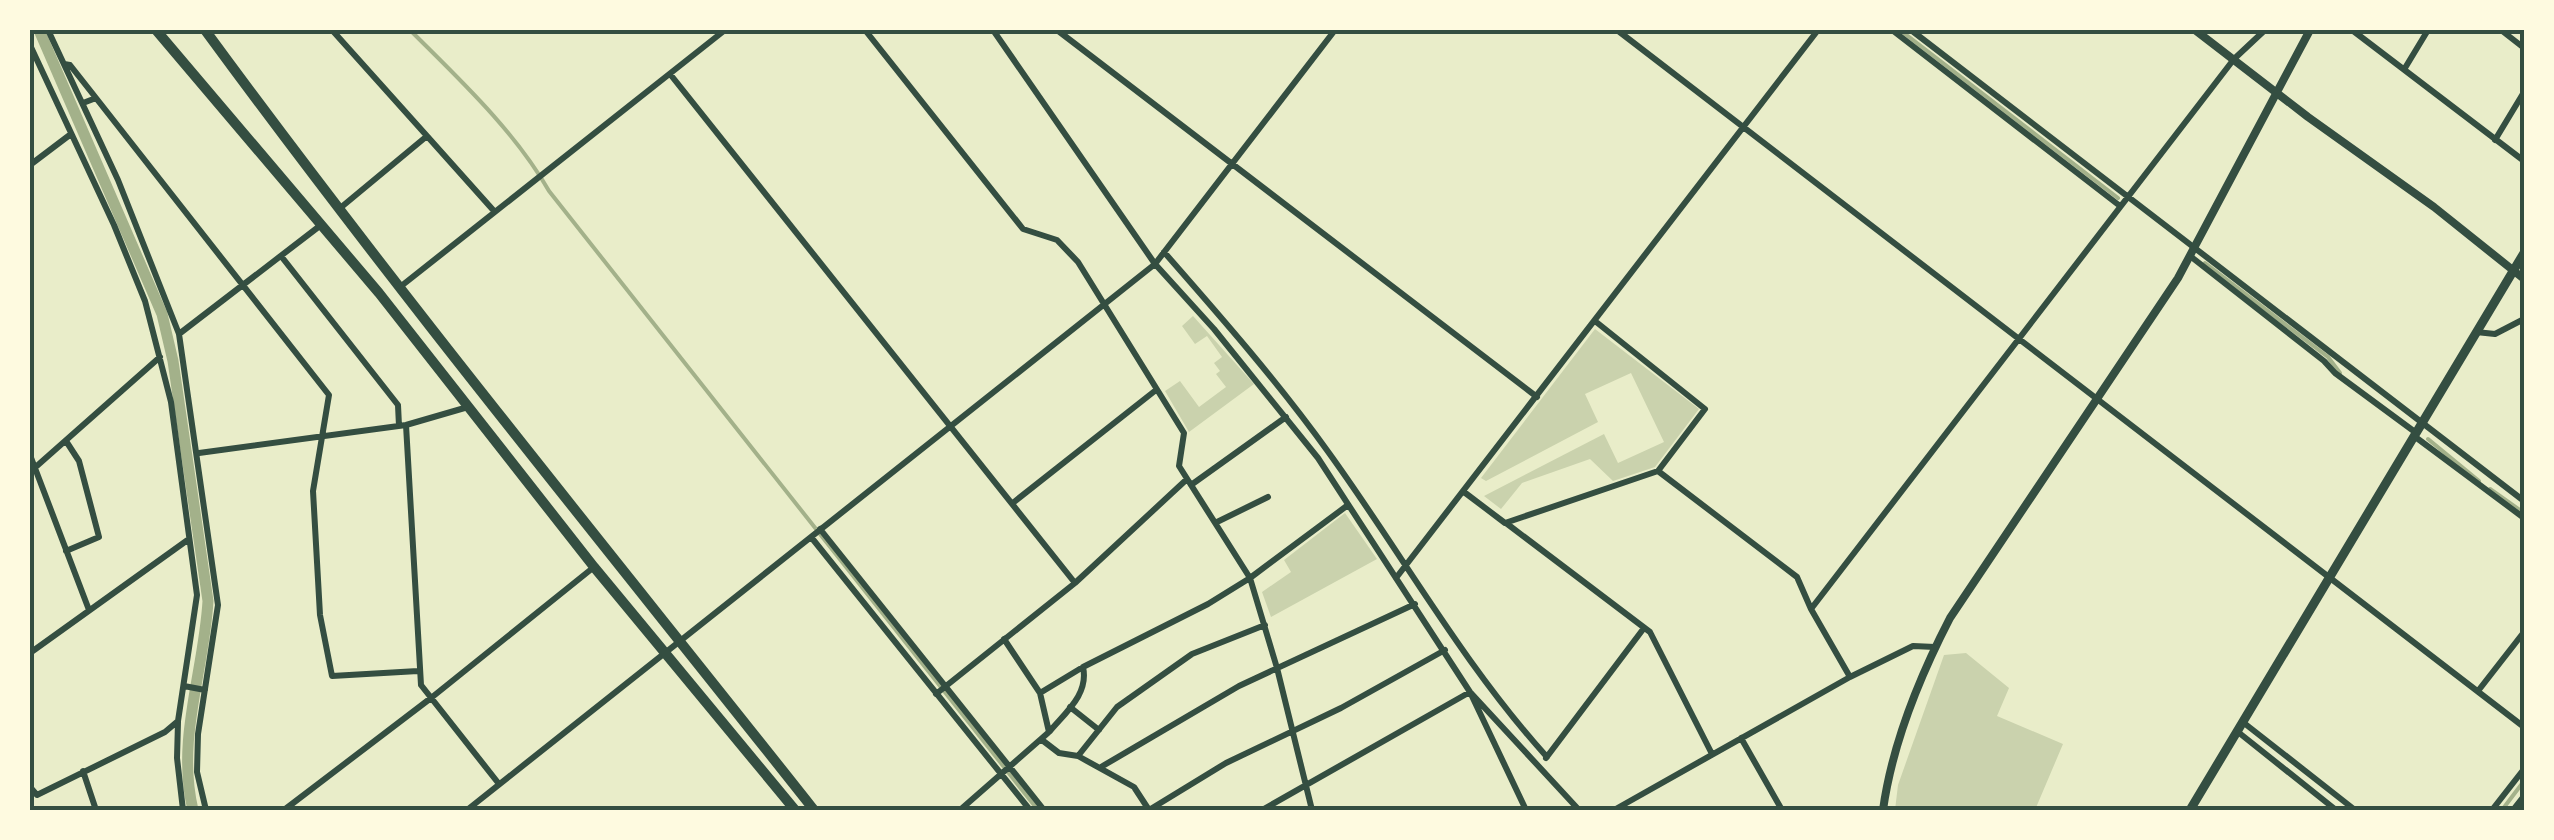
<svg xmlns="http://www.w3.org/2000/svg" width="2554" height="840" viewBox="0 0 2554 840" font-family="'Nunito Sans',sans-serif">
  <rect width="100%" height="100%" fill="#e9edc9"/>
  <path fill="#cad2ad" d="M1193 316 1254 384 1189 432 1165 391 1180 381 1199 407 1226 387 1216 374 1220 371 1214 363 1222 357 1207 336 1195 344 1182 326Z
    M1595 329 1699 409 1655 467 1613 481 1590 459 1522 483 1501 509 1484 496 1604 434 1618 463 1664 442 1631 373 1585 394 1598 422 1486 481 1481 478Z
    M1345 513 1377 559 1271 617 1262 592 1291 572 1284 560Z
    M1966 653 2009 688 1997 716 2063 744 2035 810H1895L1898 785 1944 655Z"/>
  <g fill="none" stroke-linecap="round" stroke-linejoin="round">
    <path stroke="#a3b18a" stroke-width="4" d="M410 30C459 79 514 130 549 191L1038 810
      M1900 30 2118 198
      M2205 263 2328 357 2340 373
      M2428 439 2479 481
      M2490 489 2524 513
      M2502 810 2524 781"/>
    <path stroke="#a3b18a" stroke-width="11" d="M39 30 162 314 173 361 208 601C204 671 176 740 193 810"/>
    <path stroke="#344e41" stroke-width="6" d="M48 30 118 180 179 334 218 605 198 734 197 772 206 810
      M332 30 427 136 339 209
      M865 30 1023 229 1057 240 1078 262 1184 433 1179 466 1250 578 1277 668 1312 810
      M993 30 1155 264 1214 329 1318 458 1470 692 1579 810
      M1057 30 1537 397
      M1617 30 2524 727
      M1892 30 2120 206
      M1911 30 2524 501
      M2352 30 2524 161
      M2501 30 2524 48
      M30 45 114 225 145 301 171 402 197 595 178 721 165 732 37 795 30 787
      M64 64 70 65 96 98
      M2405 68 2428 30
      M670 74 1075 583
      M83 103 96 98 329 395 313 491 320 615 332 676 418 671
      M427 136 494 211
      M2495 140 2524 92
      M30 165 71 134
      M1164 252C1221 317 1278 382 1329 453 1402 554 1463 664 1547 757
      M281 256 398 405 399 426
      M2190 256 2324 361 2335 373 2415 432
      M400 287 725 30
      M1595 321 1705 409 1658 471
      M2476 332 2495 334 2524 319
      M179 334 321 225
      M406 425 421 685 499 784
      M2414 436 2524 518
      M66 441 79 461 99 537 66 551
      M199 453 406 425 468 407
      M30 455 89 610
      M30 472 160 357
      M1191 485 1286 417
      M1464 492 1505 523 1658 471 1797 577 1811 609
      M1014 502 1156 390
      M1217 522 1268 497
      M1506 523 1650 632 1712 754
      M820 529 1044 810
      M811 537 1030 810
      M1396 578 1818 30
      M1265 625 1192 654 1117 707 1078 756 1134 787 1149 810 1226 763 1341 708 1445 650
      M1004 639 1040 693 1083 667 1208 604 1250 578 1348 505
      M30 653 189 539
      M1850 677 1811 609 2234 59 2265 30
      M184 686 205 690
      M2478 691 2524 632
      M936 694 1075 583 1186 480
      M1070 707 1099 730
      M178 722 177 758 183 810
      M2244 723 2355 810
      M1050 731C1066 712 1089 694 1083 667
      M2238 732 2336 810
      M1741 738 1782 810
      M1042 740 1059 753 1078 756
      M1546 758 1644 628
      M1101 767 1239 686 1415 604
      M83 771 96 810
      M284 810 431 698 594 567
      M467 810 1155 264 1335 30
      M960 810 1049 732 1040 693
      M1262 810 1470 692 1526 810
      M1614 810 1850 677 1913 646 1935 647
      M2492 810 2524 769
      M2513 810 2524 796"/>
    <path stroke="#344e41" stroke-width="8" d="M2195 30 2308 117 2434 207 2524 279
      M1883 810C1892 745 1920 676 1950 618L2178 278 2310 30"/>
    <path stroke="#344e41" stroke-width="9" d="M2190 810 2524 253"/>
    <path stroke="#344e41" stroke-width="10" d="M156 30 379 293 594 567 795 810
      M205 30C400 296 609 551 814 810"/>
  </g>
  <rect width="2554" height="840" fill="none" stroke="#fefae0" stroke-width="65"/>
  <rect x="32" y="32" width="2490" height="776" fill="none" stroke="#344e41" stroke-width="4"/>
</svg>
